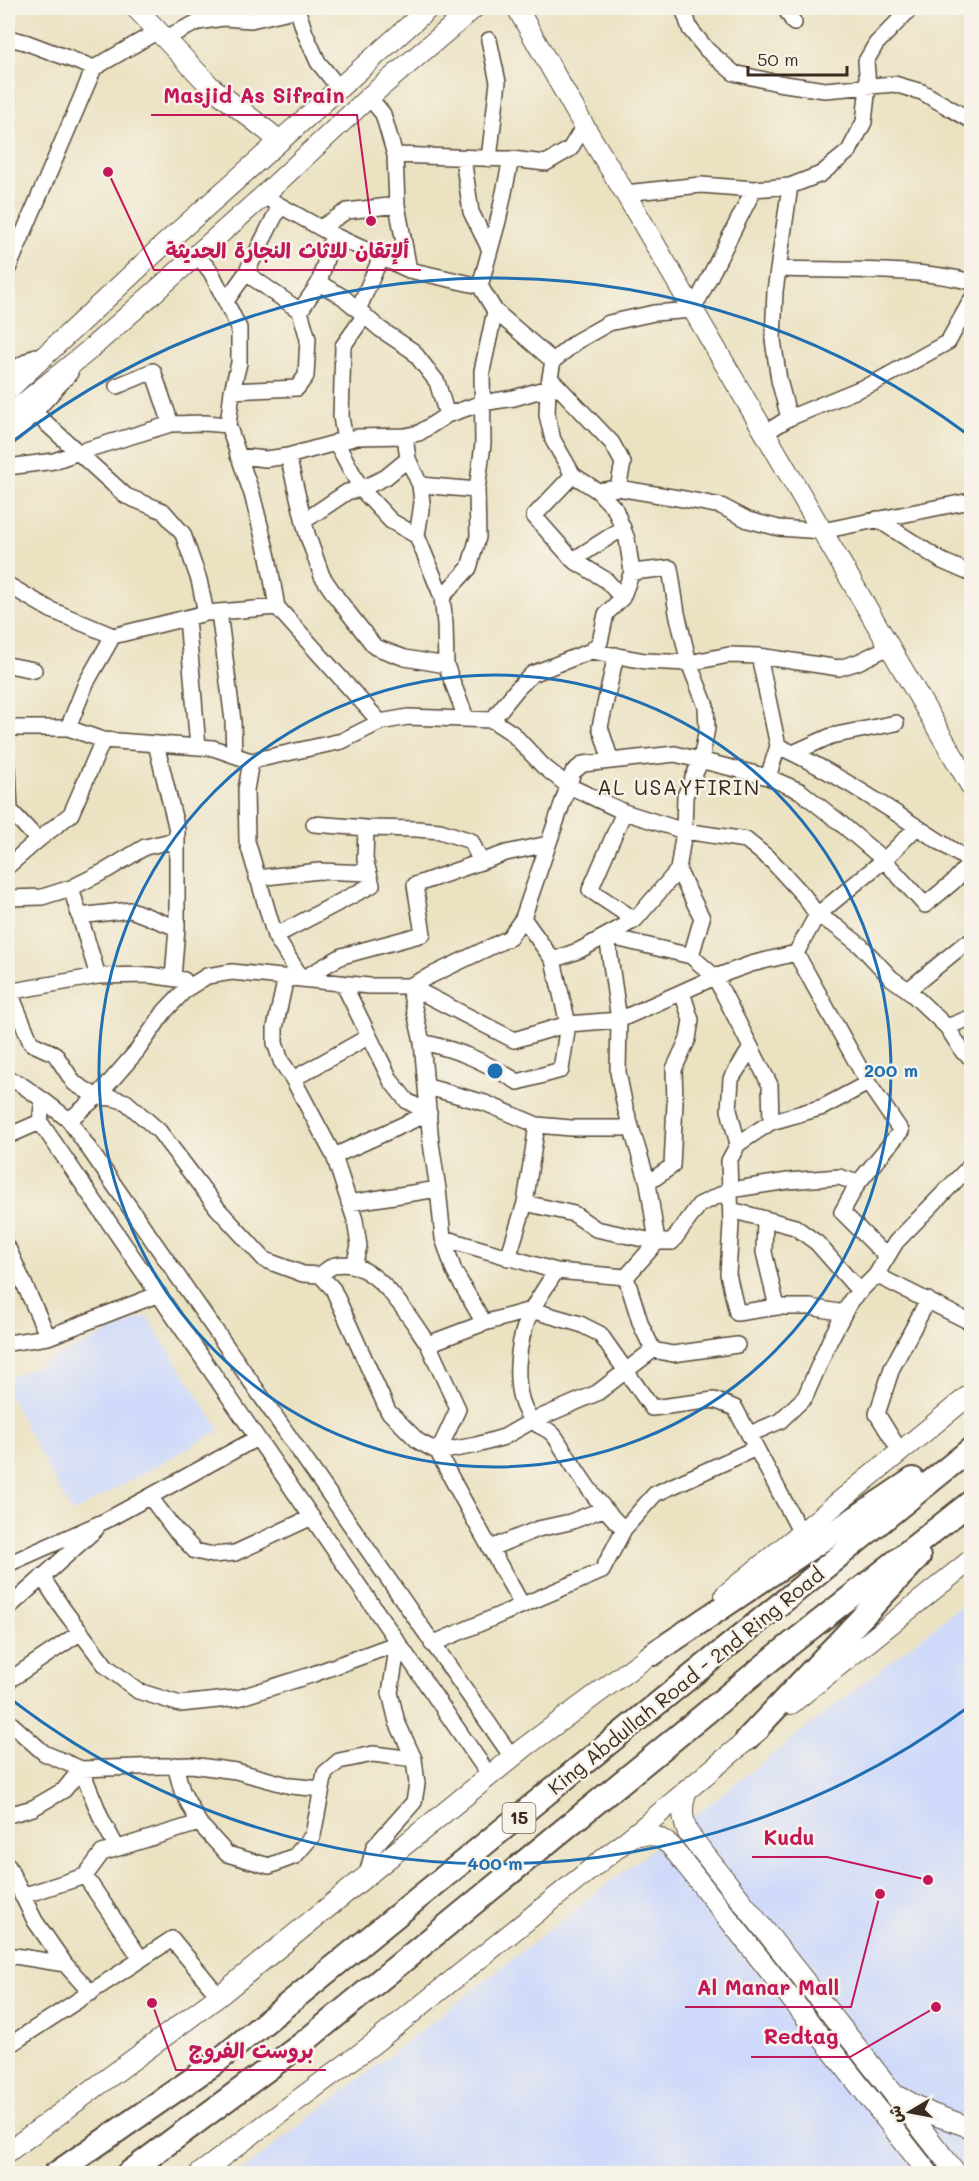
<svg xmlns="http://www.w3.org/2000/svg" width="979" height="2181" viewBox="0 0 979 2181" font-family="Mali,'Playpen Sans Arabic',sans-serif">
  <rect width="100%" height="100%" fill="#f7f3e8"/>
  <filter id="ink" filterUnits="userSpaceOnUse"><feTurbulence type="fractalNoise" baseFrequency=".0167" numOctaves="2"/><feDisplacementMap in="SourceGraphic" scale="12" xChannelSelector="R" yChannelSelector="G"/><feConvolveMatrix kernelMatrix="1 2 1 2 8 2 1 2 1" color-interpolation-filters="sRGB"/></filter>
  <filter id="wash" filterUnits="userSpaceOnUse"><feTurbulence type="fractalNoise" baseFrequency=".008" numOctaves="4" result="noise"/><feDisplacementMap in="SourceGraphic" scale="24" xChannelSelector="R" yChannelSelector="G"/><feGaussianBlur stdDeviation="1.35" result="paint"/><feColorMatrix in="noise" values="0 0 0 0 0 0 0 0 0 0 0 0 0 0 0 0 0 1.4 0 .05"/><feComposite in="paint" operator="in"/></filter>
  <g filter="url(#wash)">
    <rect width="100%" height="100%" fill="#ebe2c2"/>
    <path fill="#cfdafa" d="M147 1316 220 1430 72 1513 8 1394V1378Z
      M971 1598V2173L238 2174 641 1858Z"/>
  </g>
  <g filter="url(#ink)">
    <g fill="none" stroke-linecap="round" stroke-linejoin="round">
      <g stroke="#554637" stroke-width="18">
        <path id="minor" d="M297 8 305 33 318 62 339 88
          M683 8 690 29 707 50 734 73 778 83 825 90 894 84 922 92 972 121
          M785 8 794 23
          M8 38 25 42 94 68
          M165 38 198 22 223 18 251 20 298 9
          M369 97 383 114 395 155 397 205 409 270
          M395 155 511 159 546 163 570 149 584 126
          M463 158 471 212 490 250
          M489 159 498 82 489 40
          M625 193 701 185 754 189 790 186 821 174 849 151 864 122 868 86 866 61 876 44 911 8
          M263 196 333 235 409 270 480 286 495 311 553 361
          M320 228 347 211 397 205
          M196 254 211 272 239 328V363L232 391 228 425 252 494 268 557 277 607 380 722
          M8 269 94 68 158 31
          M778 269C839 271 914 267 972 282
          M319 283 343 297 380 329 413 351 437 382 447 415
          M480 286 498 221 511 159
          M226 301 246 273 280 206
          M358 310 381 257
          M300 311 319 283 333 235
          M8 373 36 356
          M550 378 612 443 623 463 618 488
          M117 386 153 371 171 424
          M232 391 297 388 306 376 308 339 300 311 246 273
          M35 413 126 496 163 511 183 534 199 580 206 613
          M789 418 779 380 773 340 775 291 790 186
          M765 433 789 418 874 383 948 342 972 299
          M405 436 408 459 420 485 422 503 417 536 442 597 445 624 446 665 466 718
          M8 438 23 425 70 373
          M345 440 341 417 343 346 365 315
          M336 442 361 489 391 521 417 536
          M238 456 266 459 288 456 357 437 405 436 419 433 447 415 482 403 514 398 548 388
          M288 456 307 534 322 576 337 598 375 647 405 658 446 665
          M8 467 54 461 79 452 171 424 205 423 228 425
          M573 475 534 516 573 560 606 580 622 598
          M420 485 477 490
          M598 491 618 488 684 499 721 506 748 520 779 528 822 531 965 502 972 504
          M877 519 942 561 972 574
          M304 521 347 492 361 489 386 477 408 459
          M573 560 623 528
          M8 585 51 610 113 636 206 613 277 607
          M442 597 469 568 478 537 477 490 483 444 482 371 495 311
          M219 612 233 721 234 755
          M187 618 198 747
          M591 651 645 661 689 663 729 655 759 656 839 668 858 662 889 647
          M759 656 778 746 768 777
          M8 665 34 670
          M492 720 517 689 532 674 591 651 600 642 606 614 622 598 632 572 627 539 615 509 598 491 573 475 553 440 547 415 548 388 553 361 577 341 609 323 654 313 693 310 754 189
          M8 728H68L103 740 213 748 251 761 342 741 380 722 408 717 492 720 512 733 543 766 567 785 624 812 684 831 746 840 772 861 804 896 817 915 796 953 751 964 715 977 619 1020 568 1024 514 1040 409 986
          M68 728 86 683 113 636
          M156 744 177 830V928L173 978
          M793 753 831 736 896 723
          M251 761 246 790 247 841 275 936 302 979 342 956 423 934 415 885 506 853 548 844
          M611 761 600 727 616 655
          M8 770 10 810 38 840 8 866
          M624 812 590 890 635 920
          M314 824 366 828 417 829 440 831 471 841 481 862
          M916 828 884 860 817 915 837 927 861 946 891 978 908 990 947 1027 963 1052 972 1058
          M38 840 71 814 103 740
          M678 870 702 918 691 956
          M257 878 319 871 369 873
          M71 888 98 976
          M8 898 42 897 71 888 107 870 145 847 176 840
          M79 916 131 910 177 928
          M275 936 372 885 365 859 366 828
          M796 953 868 1083 901 1131 858 1183 842 1212 886 1256
          M553 960 580 950 635 920 678 870 684 831 685 796 701 760 707 728 706 706 689 663 677 613 670 568 632 572
          M286 977 275 1028V1043L281 1061 293 1079 334 1156 355 1220 359 1246 354 1265
          M343 983 391 1081 407 1101 429 1113
          M409 986 422 1042 431 1143 438 1189 443 1238 454 1271 484 1323
          M8 988 31 1043 55 1054 74 1083 97 1097 137 1051 165 1011 186 989 207 976 232 972 369 986H409L509 938 523 918 573 772 583 764 675 754 768 777 800 791 838 821 884 860 925 905 953 882 971 862C908 822 846 777 778 746
          M908 990 963 945 972 941
          M8 992 98 976 149 975 184 980
          M947 1027 972 1017
          M422 1042C462 1051 483 1061 518 1082L561 1070 568 1024 553 960 523 918
          M293 1079 368 1037
          M8 1080 19 1083 43 1100
          M428 1087 485 1103 537 1125 571 1128H630
          M69 1120 97 1097 113 1098 126 1102 159 1131 218 1209 265 1260 303 1274 320 1275 333 1289 388 1411 418 1441 438 1452 477 1445 504 1437 532 1421 597 1393 653 1350
          M8 1136 40 1122
          M738 1144 729 1110 731 1079 751 1048
          M334 1156 429 1113
          M648 1183 672 1166 675 1103 674 1069 688 1039 691 1020 682 992
          M349 1203 438 1189
          M525 1203 574 1214 596 1229 657 1242H672L699 1205 730 1190 788 1181 839 1177 858 1183
          M731 1210 795 1227 817 1243 860 1292
          M765 1220 764 1252 777 1307
          M443 1238 556 1271 626 1277
          M8 1248 48 1337
          M508 1258 525 1203 537 1125
          M556 1271C548 1284 539 1296 532 1310 517 1338 510 1393 531 1419 538 1428 549 1427 556 1438 577 1472 595 1502 624 1529
          M320 1275C325 1272 330 1266 336 1265 375 1257 409 1317 428 1344
          M876 1275 972 1323
          M626 1277 657 1242 648 1183 625 1107 618 1072 619 1020 607 936 691 956 715 977 770 1085 771 1122
          M626 1277 641 1325 653 1350 673 1354 737 1345
          M844 1313 810 1307H777L737 1313 728 1274 731 1224 729 1161 738 1144 771 1122 823 1107 868 1083
          M8 1343 48 1337 159 1294
          M750 1434 780 1421 805 1397 830 1340 851 1300 876 1275 896 1242 972 1164
          M900 1451 877 1414 892 1368 928 1300
          M150 1497 175 1530 195 1551 213 1555 235 1553 312 1517
          M491 1548 538 1529 570 1522 603 1509
          M8 1564 105 1521 257 1438
          M42 1577 63 1609 106 1666 138 1691 180 1704 238 1698 311 1675 398 1643
          M522 1605C494 1554 464 1504 438 1452L458 1409 428 1344 484 1323 531 1310 580 1324 600 1334 652 1408 714 1400 735 1408 801 1533
          M8 1608 96 1529
          M432 1644 602 1571 624 1529 655 1494 756 1448
          M8 1681 81 1632
          M8 1721 44 1753 81 1769 191 1765 236 1771 291 1786 321 1789
          M175 1765 182 1791 199 1823 227 1854 269 1866 295 1856 313 1835 325 1773 339 1761 373 1754 414 1759
          M489 1775 40 1122 43 1100 69 1120 512 1757
          M8 1815 33 1808 64 1790 81 1769 102 1820 117 1848
          M8 1866 35 1921 65 1964 91 1993
          M367 1875 374 1847 414 1802 417 1784 414 1759 397 1722 390 1693 398 1643
          M85 1876 141 1959
          M22 1896 85 1876 102 1853 199 1823
          M8 1958 15 1956 65 1964
          M8 2046 172 1939 219 1996"/>
      </g>
      <g stroke="#554637" stroke-width="22">
        <path id="major" d="M136 8 210 86 280 141
          M517 8 584 126 625 193 972 788
          M8 390 159 249 429 8
          M8 416 88 351 263 196 369 97 474 8
          M725 1595 972 1393
          M791 1704 972 1559
          M687 1789C682 1806 681 1816 688 1833L957 2174
          M633 1835C652 1834 656 1834 671 1846L929 2174
          M900 2097 932 2114 972 2128
          M8 2152 219 1996 525 1747 663 1645
          M199 2174 373 2044 642 1828 759 1730"/>
      </g>
      <g stroke="#554637" stroke-width="26">
        <path id="highway" d="M653 1654 913 1479
          M747 1739 919 1557
          M55 2174 214 2064 972 1448
          M127 2174 303 2043 778 1654 972 1501"/>
      </g>
      <use href="#minor" stroke="#fff" stroke-width="15"/>
      <use href="#major" stroke="#fff" stroke-width="20"/>
      <use href="#highway" stroke="#fff" stroke-width="22"/>
    </g>
  </g>
  <g fill="none" stroke="#1f6fb2" stroke-width="3">
    <circle cx="495" cy="1071" r="396"/>
    <path d="M967 1708A793 793 0 0 1 12 1700M12 442A793 793 0 0 1 967 434"/>
  </g>
  <g text-anchor="middle" stroke-width="5" stroke-linejoin="round" paint-order="stroke">
    <rect fill="#f7f3e8" stroke="#73665b" stroke-width="1.5" x="502.5" y="1803" width="33" height="30" rx="4.5"/>
    <g font-size="18" font-weight="bold" fill="#3b2a1e">
      <text x="519" y="1824">15</text>
    </g>
    <g font-size="20" fill="#3b2a1e" stroke="#f7f3e8">
      <text transform="translate(686 1681) rotate(-39)" y="7">King Abdullah Road - 2nd Ring Road</text>
    </g>
    <g font-size="21" letter-spacing="1.5" fill="#3b2a1e" stroke="#f7f3e8">
      <text x="679" y="795">AL USAYFIRIN</text>
    </g>
  </g>
  <circle cx="495" cy="1071" r="9" fill="#1f6fb2" stroke="#f7f3e8" stroke-width="3"/>
  <g font-size="18" text-anchor="middle" font-weight="bold" fill="#1f6fb2" stroke="#f7f3e8" stroke-width="5" stroke-linejoin="round" paint-order="stroke">
    <text x="891" y="1077">200 m</text>
    <text x="495" y="1870">400 m</text>
  </g>
  <path fill="none" stroke="#c2185b" stroke-width="2" d="M371 221L357 115H151M108 172L154 270H421M928 1880L827 1857H752M880 1894L851 2007H685M936 2007L850 2057H751M152 2003L176 2070H326"/>
  <g fill="#c2185b" stroke="#f7f3e8" stroke-width="2">
    <circle cx="371" cy="221" r="6"/>
    <circle cx="108" cy="172" r="6"/>
    <circle cx="928" cy="1880" r="6"/>
    <circle cx="880" cy="1894" r="6"/>
    <circle cx="936" cy="2007" r="6"/>
    <circle cx="152" cy="2003" r="6"/>
  </g>
  <g font-size="21" text-anchor="middle" font-weight="bold" fill="#c2185b" stroke="#f7f3e8" stroke-width="5" stroke-linejoin="round" paint-order="stroke">
    <text x="254" y="103">Masjid As Sifrain</text>
    <text x="287" y="258">ألإتقان للاثاث النجارة الحديثة</text>
    <text x="789" y="1845">Kudu</text>
    <text x="768" y="1995">Al Manar Mall</text>
    <text x="801" y="2044">Redtag</text>
    <text x="251" y="2058">بروست الفروج</text>
  </g>
  <rect width="979" height="2181" fill="none" stroke="#f7f3e8" stroke-width="30"/>
  <g transform="translate(910 2112) rotate(260)" stroke="#f7f3e8" stroke-width="4.5" paint-order="stroke">
  <path d="M0-4.5L10 22L0 15L-10 22Z" fill="#3b2a1e"/>
  <text y="-9" font-size="16" font-weight="bold" text-anchor="middle" fill="#3b2a1e">ش</text>
  </g>
  <path d="M748 66v9h99v-9" fill="none" stroke="#3b2a1e" stroke-width="3"/>
  <text x="757" y="66" font-size="18" fill="#3b2a1e" stroke="#f7f3e8" stroke-width="4.5" paint-order="stroke">50 m</text>
</svg>
